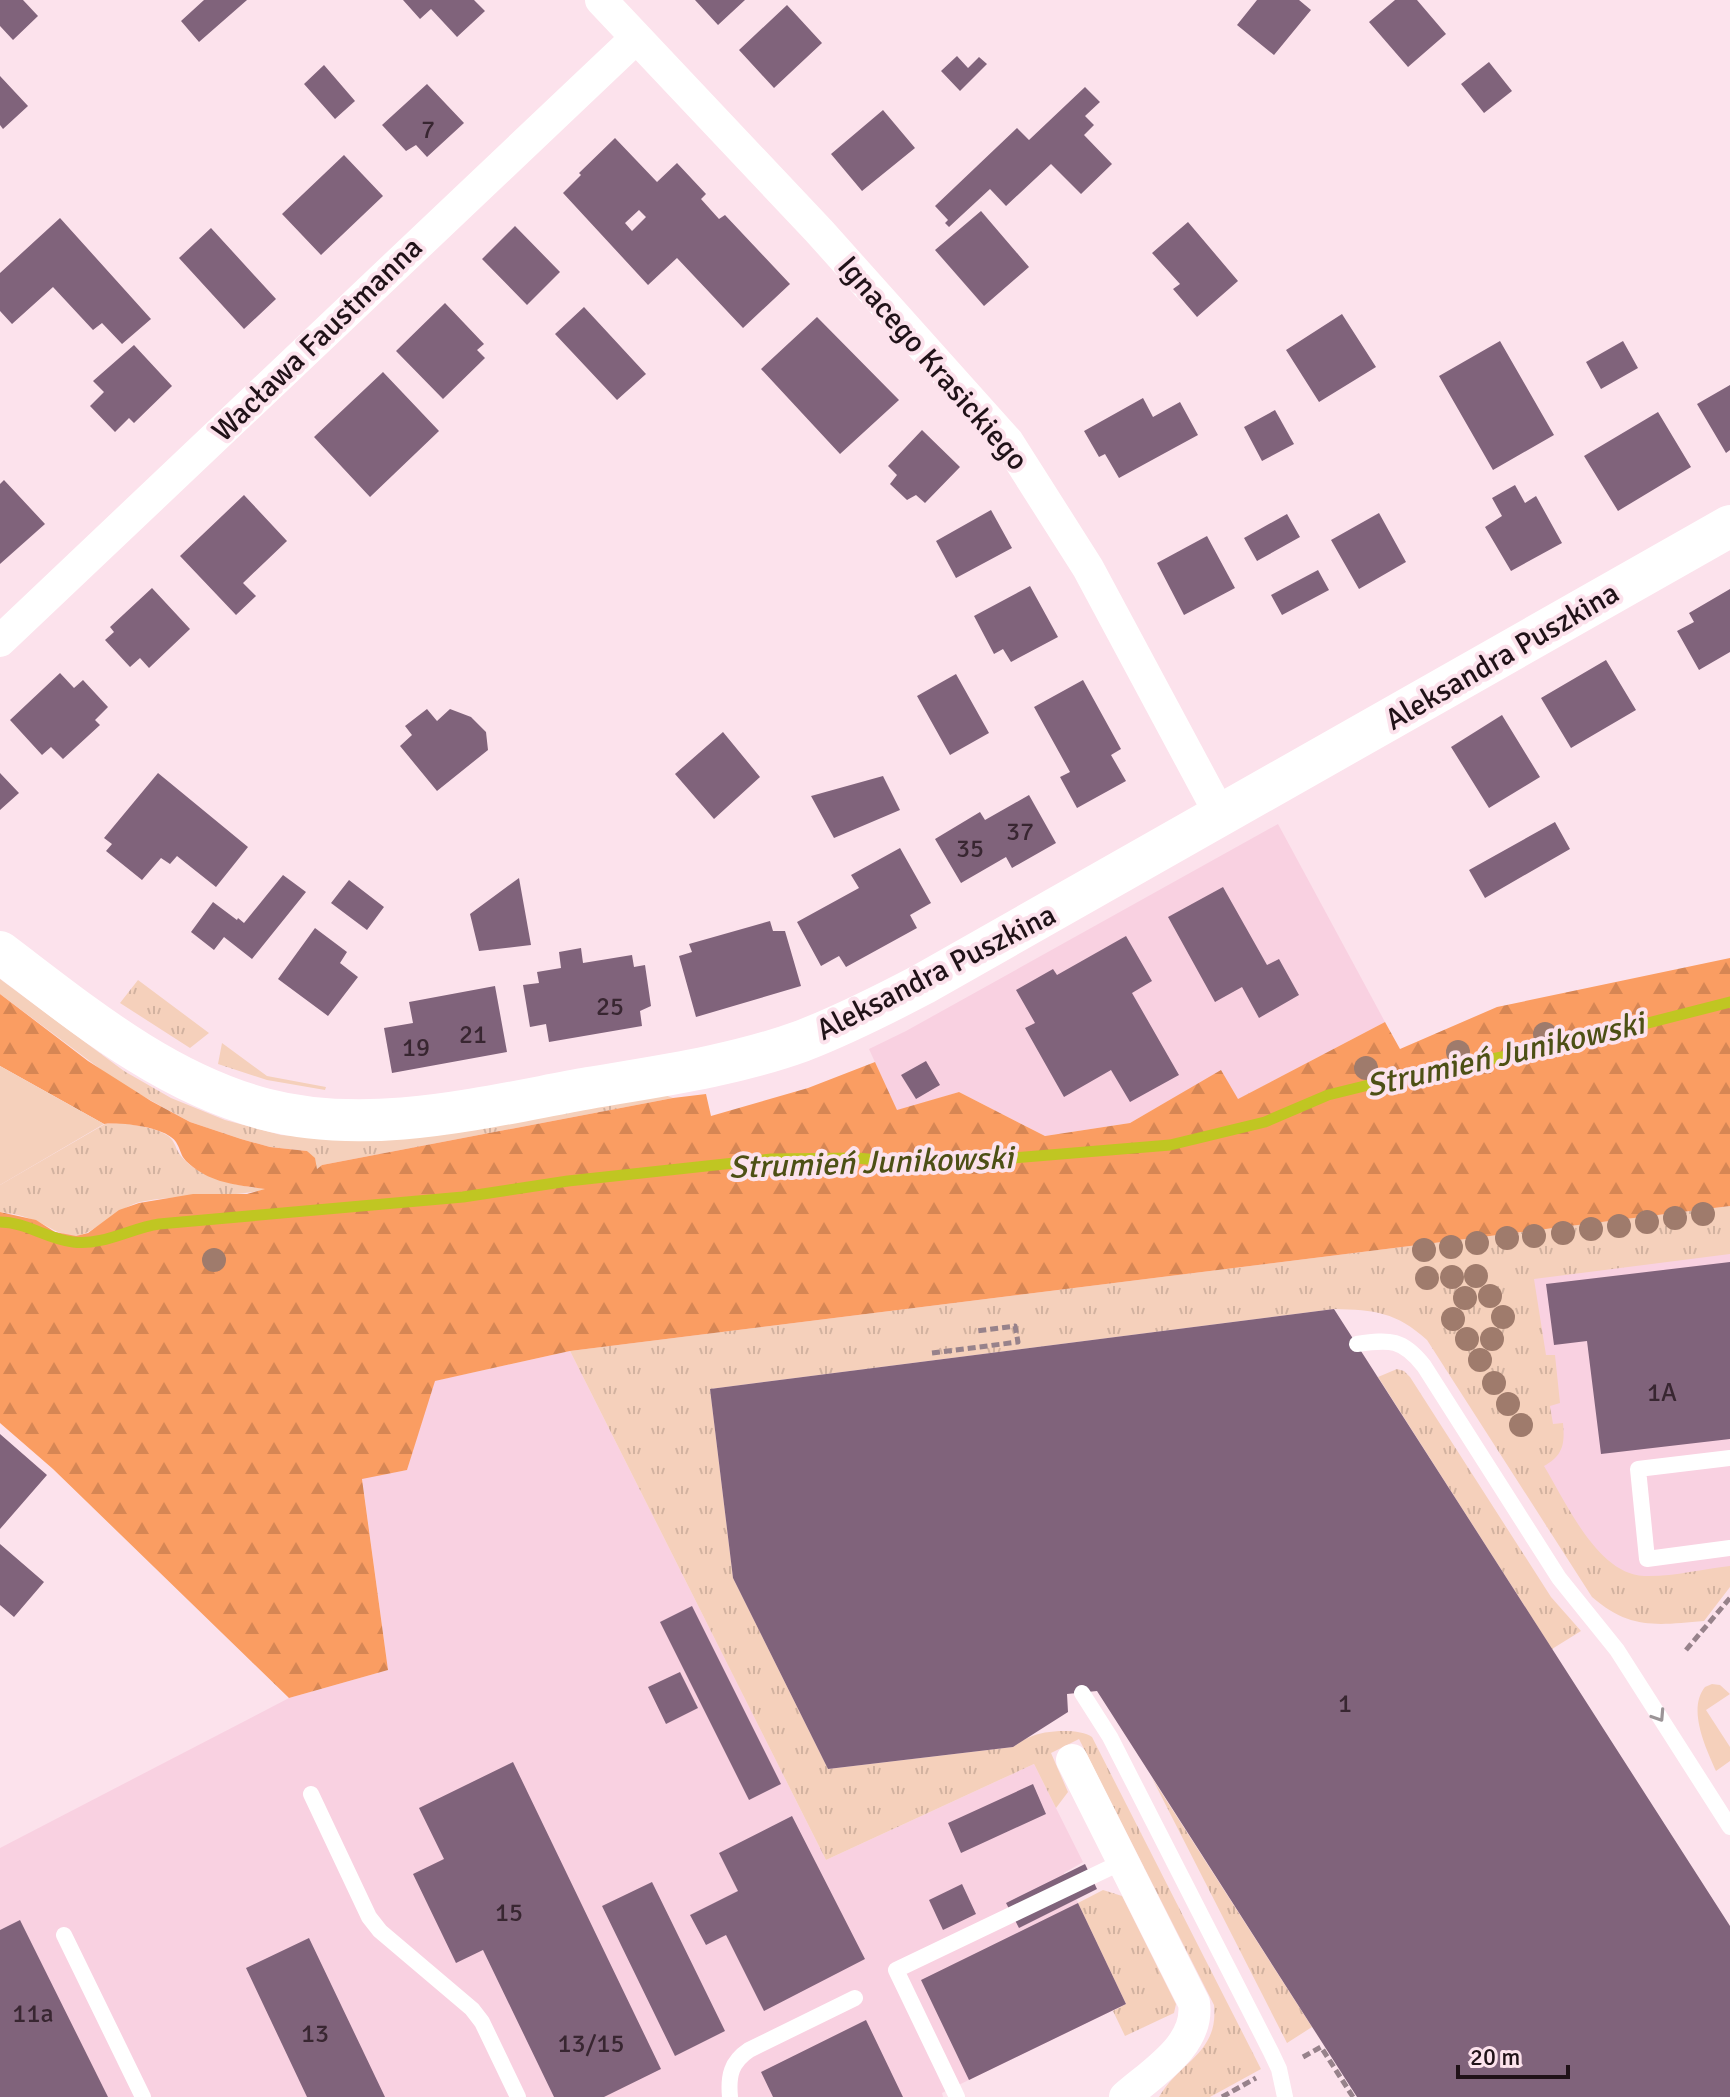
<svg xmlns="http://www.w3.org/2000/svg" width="1730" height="2097" viewBox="0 0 1730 2097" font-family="Signika,sans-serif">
  <defs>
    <pattern id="grass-tufts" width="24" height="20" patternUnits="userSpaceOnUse" patternTransform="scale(2)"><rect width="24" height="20" fill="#f5d0bb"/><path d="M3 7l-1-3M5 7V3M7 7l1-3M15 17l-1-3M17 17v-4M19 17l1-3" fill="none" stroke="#d2b2a0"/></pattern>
    <pattern id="forest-firs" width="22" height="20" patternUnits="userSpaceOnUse" patternTransform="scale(2)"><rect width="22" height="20" fill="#fa9d62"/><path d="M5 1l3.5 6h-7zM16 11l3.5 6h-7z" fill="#d68654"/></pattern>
  </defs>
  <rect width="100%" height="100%" fill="#fce2ec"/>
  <path fill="#f9d1e1" d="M1278 824 1385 1022 1237 1100 1221 1071 1130 1123 1045 1136 959 1092 897 1111 869 1049 906 1031Z
    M1730 1206V1575L1609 1585 1394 1249Z
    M570 1351 826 1860 1034 1764 1083 1862 1064 1873 1126 2004 942 2093 943 2097H0V1848L289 1698 388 1670 362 1478 407 1470 434 1381Z"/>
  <path fill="url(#grass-tufts)" d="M0 979 124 1071 171 1098 225 1120 281 1135 366 1141 423 1137 665 1095 673 1098 322 1165 316 1170 307 1151 270 1147 241 1139 190 1122 119 1083 0 994Z
    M138 980 209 1033 190 1048 120 1003Z
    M222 1043 267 1076 326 1087 325 1090 267 1080 218 1064Z
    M120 1123C134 1125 151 1127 163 1133 176 1139 174 1147 181 1156 199 1179 241 1187 268 1189 226 1199 182 1193 140 1202 118 1207 92 1236 75 1236 60 1236 49 1226 36 1221 25 1216 11 1213 0 1212V1185L105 1124Z
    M1730 1206V1254L1534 1279 1546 1355H1555L1560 1403 1550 1406 1553 1424 1563 1423C1565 1444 1563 1456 1544 1466 1566 1502 1597 1574 1644 1576 1672 1577 1702 1569 1730 1566V1587L1704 1621C1657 1625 1630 1630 1592 1597L1427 1340C1396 1312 1375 1310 1334 1309L710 1389 733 1578 828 1769 1013 1747C1018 1744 1024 1739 1030 1737 1044 1730 1080 1728 1092 1737L1261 2069 1210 2097H1159C1180 2061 1219 2053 1214 2005L1079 1739 1051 1753 1068 1792 1056 1808 1034 1764 826 1860 570 1351Z
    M1397 1369 1404 1371 1410 1377 1551 1597 1581 1631 1552 1649 1378 1377Z
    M1152 1778 1312 2027 1287 2043Z
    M1103 1890 1122 1896 1176 2004 1174 2013 1125 2036 1113 2011 1126 2004 1078 1903Z"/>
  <path fill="url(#forest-firs)" d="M1730 958V1206L570 1351 435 1381 407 1470 362 1479 388 1670 289 1698 53 1469 0 1423V1212L36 1220 55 1232 76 1236 88 1233 119 1210 139 1203 193 1194H247L265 1189C239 1185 215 1184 193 1167 179 1156 183 1154 176 1142 166 1127 121 1122 104 1124L0 1066V994L88 1061 151 1101 190 1122 241 1139 270 1147 307 1151 315 1158 317 1169 322 1165 673 1098 706 1094 711 1116 808 1088 875 1062 897 1110 959 1092 1045 1136 1130 1123 1221 1070 1238 1099 1385 1022 1400 1049 1497 1007Z"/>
  <path fill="#f5d0bb" d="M0 1066 104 1124 0 1185Z
    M1712 1684 1720 1685 1730 1694 1706 1710 1730 1747V1761L1716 1771C1706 1748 1687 1709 1705 1687Z"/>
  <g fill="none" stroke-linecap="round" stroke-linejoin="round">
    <path stroke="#c0c622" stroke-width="11" d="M0 1222C26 1222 47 1239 73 1242 103 1246 131 1228 159 1224L463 1197 568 1181 771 1159 857 1158 929 1165 1170 1145 1265 1122 1328 1095 1401 1077 1562 1045 1730 1002"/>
  </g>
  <path fill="#80637b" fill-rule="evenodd" d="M0 0H23L38 16 13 40 0 26Z
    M204 0H247L199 42 181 21Z
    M403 0H474L485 11 457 37 431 9 420 19Z
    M695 0H745L718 25Z
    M1257 0H1299L1311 10 1274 55 1237 25Z
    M1395 0H1417L1446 34 1408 67 1369 22Z
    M787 5 822 43 774 88 739 50Z
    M957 56 968 68 979 57 987 64 960 91 941 71Z
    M1489 62 1512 91 1484 113 1461 84Z
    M324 65 355 101 335 119 304 84Z
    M0 76 28 106 3 129 0 125Z
    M427 84 464 123 427 157 416 145 406 151 382 125Z
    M1085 87 1100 102 1085 116 1094 125 1084 135 1112 164 1081 194 1051 164 1006 206 990 189 949 227 945 223 948 220 935 206 1017 128 1029 140Z
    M883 110 915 148 862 191 831 154Z
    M615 138 657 182 677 163 706 194 701 199 719 219 725 215 790 284 743 328 677 258 648 285 563 193 581 175 579 173ZM639 210 646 217 632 231 625 223Z
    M344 155 383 196 321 255 282 214Z
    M981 211 1029 267 984 306 935 250Z
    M60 218 151 319 122 344 102 323 93 330 53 287 12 324 0 311V273Z
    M1188 222 1238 281 1197 317 1173 289 1180 284 1152 253Z
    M515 226 560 272 527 305 482 259Z
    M211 228 276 299 244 329 179 258Z
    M445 303 484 344 477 350 485 358 443 399 396 351Z
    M584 307 646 374 617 400 555 334Z
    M1342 314 1376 367 1319 402 1286 350Z
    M817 317 899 400 840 454 761 369Z
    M1500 341 1554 435 1493 470 1439 376Z
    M1623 341 1638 368 1601 389 1586 362Z
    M134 345 172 386 134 423 129 418 115 432 90 406 104 392 93 381Z
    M383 372 439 431 370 497 314 437Z
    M1730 385V450L1726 453 1697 404Z
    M1143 398 1153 417 1180 402 1198 435 1119 478 1105 454 1099 457 1084 431Z
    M1275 410 1294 444 1262 461 1244 427Z
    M1658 412 1691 467 1618 511 1584 456Z
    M922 430 960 467 925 503 916 495 907 500 890 484 897 475 888 466Z
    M4 480 45 524 0 564V484Z
    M1515 485 1525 503 1536 496 1562 543 1511 571 1485 527 1502 516 1492 498Z
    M244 495 287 541 243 583 256 596 236 615 180 556Z
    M991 510 1012 548 956 578 936 541Z
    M1379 513 1406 562 1359 589 1331 540Z
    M1287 514 1300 537 1257 561 1244 538Z
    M1207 536 1235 588 1184 615 1157 563Z
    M1318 570 1329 590 1282 615 1271 595Z
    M1030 586 1058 637 1011 662 1003 649 994 654 974 616Z
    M152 588 190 629 149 668 140 658 130 667 105 640 114 632 110 627Z
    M1730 589V652L1699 670 1677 631 1694 622 1689 613Z
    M1606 660 1636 710 1571 748 1541 698Z
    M60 673 74 688 83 680 108 707 95 720 100 725 63 759 51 747 42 755 10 720Z
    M956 674 989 733 950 755 917 696Z
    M1083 680 1121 749 1111 755 1126 781 1077 808 1060 777 1070 772 1034 707Z
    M427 709 437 721 450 709 471 717 486 732 488 750 437 791 400 746 412 735 405 726Z
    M1502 715 1540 777 1489 808 1451 747Z
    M723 732 760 777 714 819 675 774Z
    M0 773 19 793 0 810Z
    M158 773 248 847 216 887 177 856 170 864 161 858 142 880 106 851 112 844 104 838Z
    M883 776 900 810 834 838 811 796Z
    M1029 795 1056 843 1012 868 1006 857 961 883 935 839 980 812 985 820Z
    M1555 822 1570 849 1485 898 1469 870Z
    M900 848 931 903 910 915 917 928 846 967 839 956 821 966 797 922 859 888 851 875Z
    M283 875 306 892 252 959 224 937 214 950 191 932 213 902 237 920 238 918 244 923Z
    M519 878 531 945 479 951 470 914Z
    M349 880 384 907 367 930 331 903Z
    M1223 887 1267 965 1279 959 1299 995 1259 1018 1242 987 1215 1002 1168 917Z
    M770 921 773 931H785L801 986 696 1017 679 956 692 952 689 944Z
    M315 928 347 952 340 963 358 977 328 1016 278 979Z
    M1126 936 1152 981 1132 993 1179 1075 1130 1102 1111 1070 1064 1097 1025 1028 1035 1023 1016 990 1053 969 1057 975Z
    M581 948 583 963 632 955 634 967 645 965 651 1006 640 1011 642 1026 549 1042 546 1024 530 1027 523 985 539 983 537 972 561 968 559 952Z
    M495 986 507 1052 392 1073 384 1028 413 1023 409 1002Z
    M926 1061 940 1085 916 1099 901 1075Z
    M1730 1262V1439L1601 1454 1587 1341 1554 1345 1546 1284Z
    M1334 1309 1730 1926V2097H1357L1097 1691 1067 1694 1068 1712 1013 1747 828 1769 733 1578 710 1389Z
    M0 1434 47 1475 0 1529Z
    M0 1544 44 1582 14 1617 0 1605Z
    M692 1606 781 1784 749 1800 660 1622Z
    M680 1672 698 1708 666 1724 648 1687Z
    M513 1762 661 2069 604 2097H554L483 1950 456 1963 413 1874 444 1859 419 1808Z
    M1033 1784 1046 1814 961 1853 948 1823Z
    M792 1816 865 1959 764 2011 726 1935 706 1945 690 1915 738 1891 719 1853Z
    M1085 1864 1097 1889 1019 1928 1006 1903Z
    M652 1882 725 2031 675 2056 602 1906Z
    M962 1884 976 1914 943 1930 929 1900Z
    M1078 1903 1126 2004 969 2080 921 1980Z
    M20 1920 108 2097H0V1930Z
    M309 1938 385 2097H307L246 1968Z
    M866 2020 903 2097H773L761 2072Z"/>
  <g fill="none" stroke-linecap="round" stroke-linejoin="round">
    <path stroke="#97828b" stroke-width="5" stroke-dasharray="8 4" stroke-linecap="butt" d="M932 1353 1018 1342 1015 1326 977 1331
      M1686 1650 1730 1598
      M1303 2057 1321 2047 1353 2097
      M1222 2097 1256 2078"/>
    <path stroke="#fff" stroke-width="16" d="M1357 1344C1390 1339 1403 1339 1424 1366L1559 1578 1617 1650 1730 1827
      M1730 1458 1638 1469 1647 1559 1730 1548
      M1082 1693 1110 1737 1271 2052 1279 2069 1285 2097
      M311 1794 369 1917 380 1931 472 2009 482 2022 518 2097
      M64 1935 143 2097
      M730 2097C728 2076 731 2062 749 2050L855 1998
      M957 2097 896 1970 1124 1861"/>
    <path stroke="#fff" stroke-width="32" d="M601 0 819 231 1008 442 1088 568 1221 816
      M0 641 636 38
      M1072 1760 1194 2003C1200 2045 1152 2073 1125 2097"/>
    <path stroke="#fff" stroke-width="42" d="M0 952C82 1014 163 1082 264 1109 370 1137 483 1107 589 1088 660 1076 733 1066 802 1041 843 1025 883 1005 923 984L1730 526"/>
  </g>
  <g fill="#9f7b6c">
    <circle cx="1545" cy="1034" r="12"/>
    <circle cx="1458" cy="1052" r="12"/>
    <circle cx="1366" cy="1068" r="12"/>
    <circle cx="1703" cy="1214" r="12"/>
    <circle cx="1675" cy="1218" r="12"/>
    <circle cx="1647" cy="1222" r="12"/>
    <circle cx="1619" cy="1226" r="12"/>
    <circle cx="1591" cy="1229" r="12"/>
    <circle cx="1563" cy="1233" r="12"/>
    <circle cx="1534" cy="1236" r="12"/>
    <circle cx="1507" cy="1238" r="12"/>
    <circle cx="1477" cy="1243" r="12"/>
    <circle cx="1451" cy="1247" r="12"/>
    <circle cx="1424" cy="1250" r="12"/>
    <circle cx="214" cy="1260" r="12"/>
    <circle cx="1476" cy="1276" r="12"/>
    <circle cx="1452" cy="1277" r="12"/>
    <circle cx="1427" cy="1278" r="12"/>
    <circle cx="1490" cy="1296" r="12"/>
    <circle cx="1465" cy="1298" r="12"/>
    <circle cx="1503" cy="1317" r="12"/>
    <circle cx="1453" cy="1319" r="12"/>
    <circle cx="1467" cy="1339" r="12"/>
    <circle cx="1492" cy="1339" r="12"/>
    <circle cx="1480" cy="1360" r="12"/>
    <circle cx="1494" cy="1383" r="12"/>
    <circle cx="1508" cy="1404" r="12"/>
    <circle cx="1521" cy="1425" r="12"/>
  </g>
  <defs><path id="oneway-chevron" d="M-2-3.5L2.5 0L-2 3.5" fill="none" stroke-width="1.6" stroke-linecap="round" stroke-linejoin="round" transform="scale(2)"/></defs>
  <use stroke="#9b9497" href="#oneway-chevron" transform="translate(1659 1716) rotate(57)"/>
  <g text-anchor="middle" stroke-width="8" stroke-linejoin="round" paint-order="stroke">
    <g font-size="26" fill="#382631">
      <text x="428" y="138">7</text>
      <text x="1020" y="840">37</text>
      <text x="970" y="857">35</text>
      <text x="610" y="1015">25</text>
      <text x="473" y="1043">21</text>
      <text x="416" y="1056">19</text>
      <text x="1662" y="1401">1A</text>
      <text x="1345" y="1712">1</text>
      <text x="509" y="1921">15</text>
      <text x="33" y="2022">11a</text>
      <text x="315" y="2042">13</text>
      <text x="591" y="2052">13/15</text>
    </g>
    <g font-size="30" fill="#201218" stroke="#fce2ec">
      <text transform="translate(317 339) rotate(-44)" y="10">Wacława Faustmanna</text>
      <text transform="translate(933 363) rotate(49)" y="10">Ignacego Krasickiego</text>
      <text transform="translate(1502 656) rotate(-30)" y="10">Aleksandra Puszkina</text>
      <text transform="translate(936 972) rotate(-27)" y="10">Aleksandra Puszkina</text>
    </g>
    <g font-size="32" font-style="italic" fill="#4d5015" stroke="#fce2ec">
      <text transform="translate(1505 1054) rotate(-13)" y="11">Strumień Junikowski</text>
      <text transform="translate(871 1162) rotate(-2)" y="11">Strumień Junikowski</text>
    </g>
  </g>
  <path d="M1458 2065v12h110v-12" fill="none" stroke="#201218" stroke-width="4"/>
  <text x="1470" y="2065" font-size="24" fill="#201218" stroke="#fce2ec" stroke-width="6" paint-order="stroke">20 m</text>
</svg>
